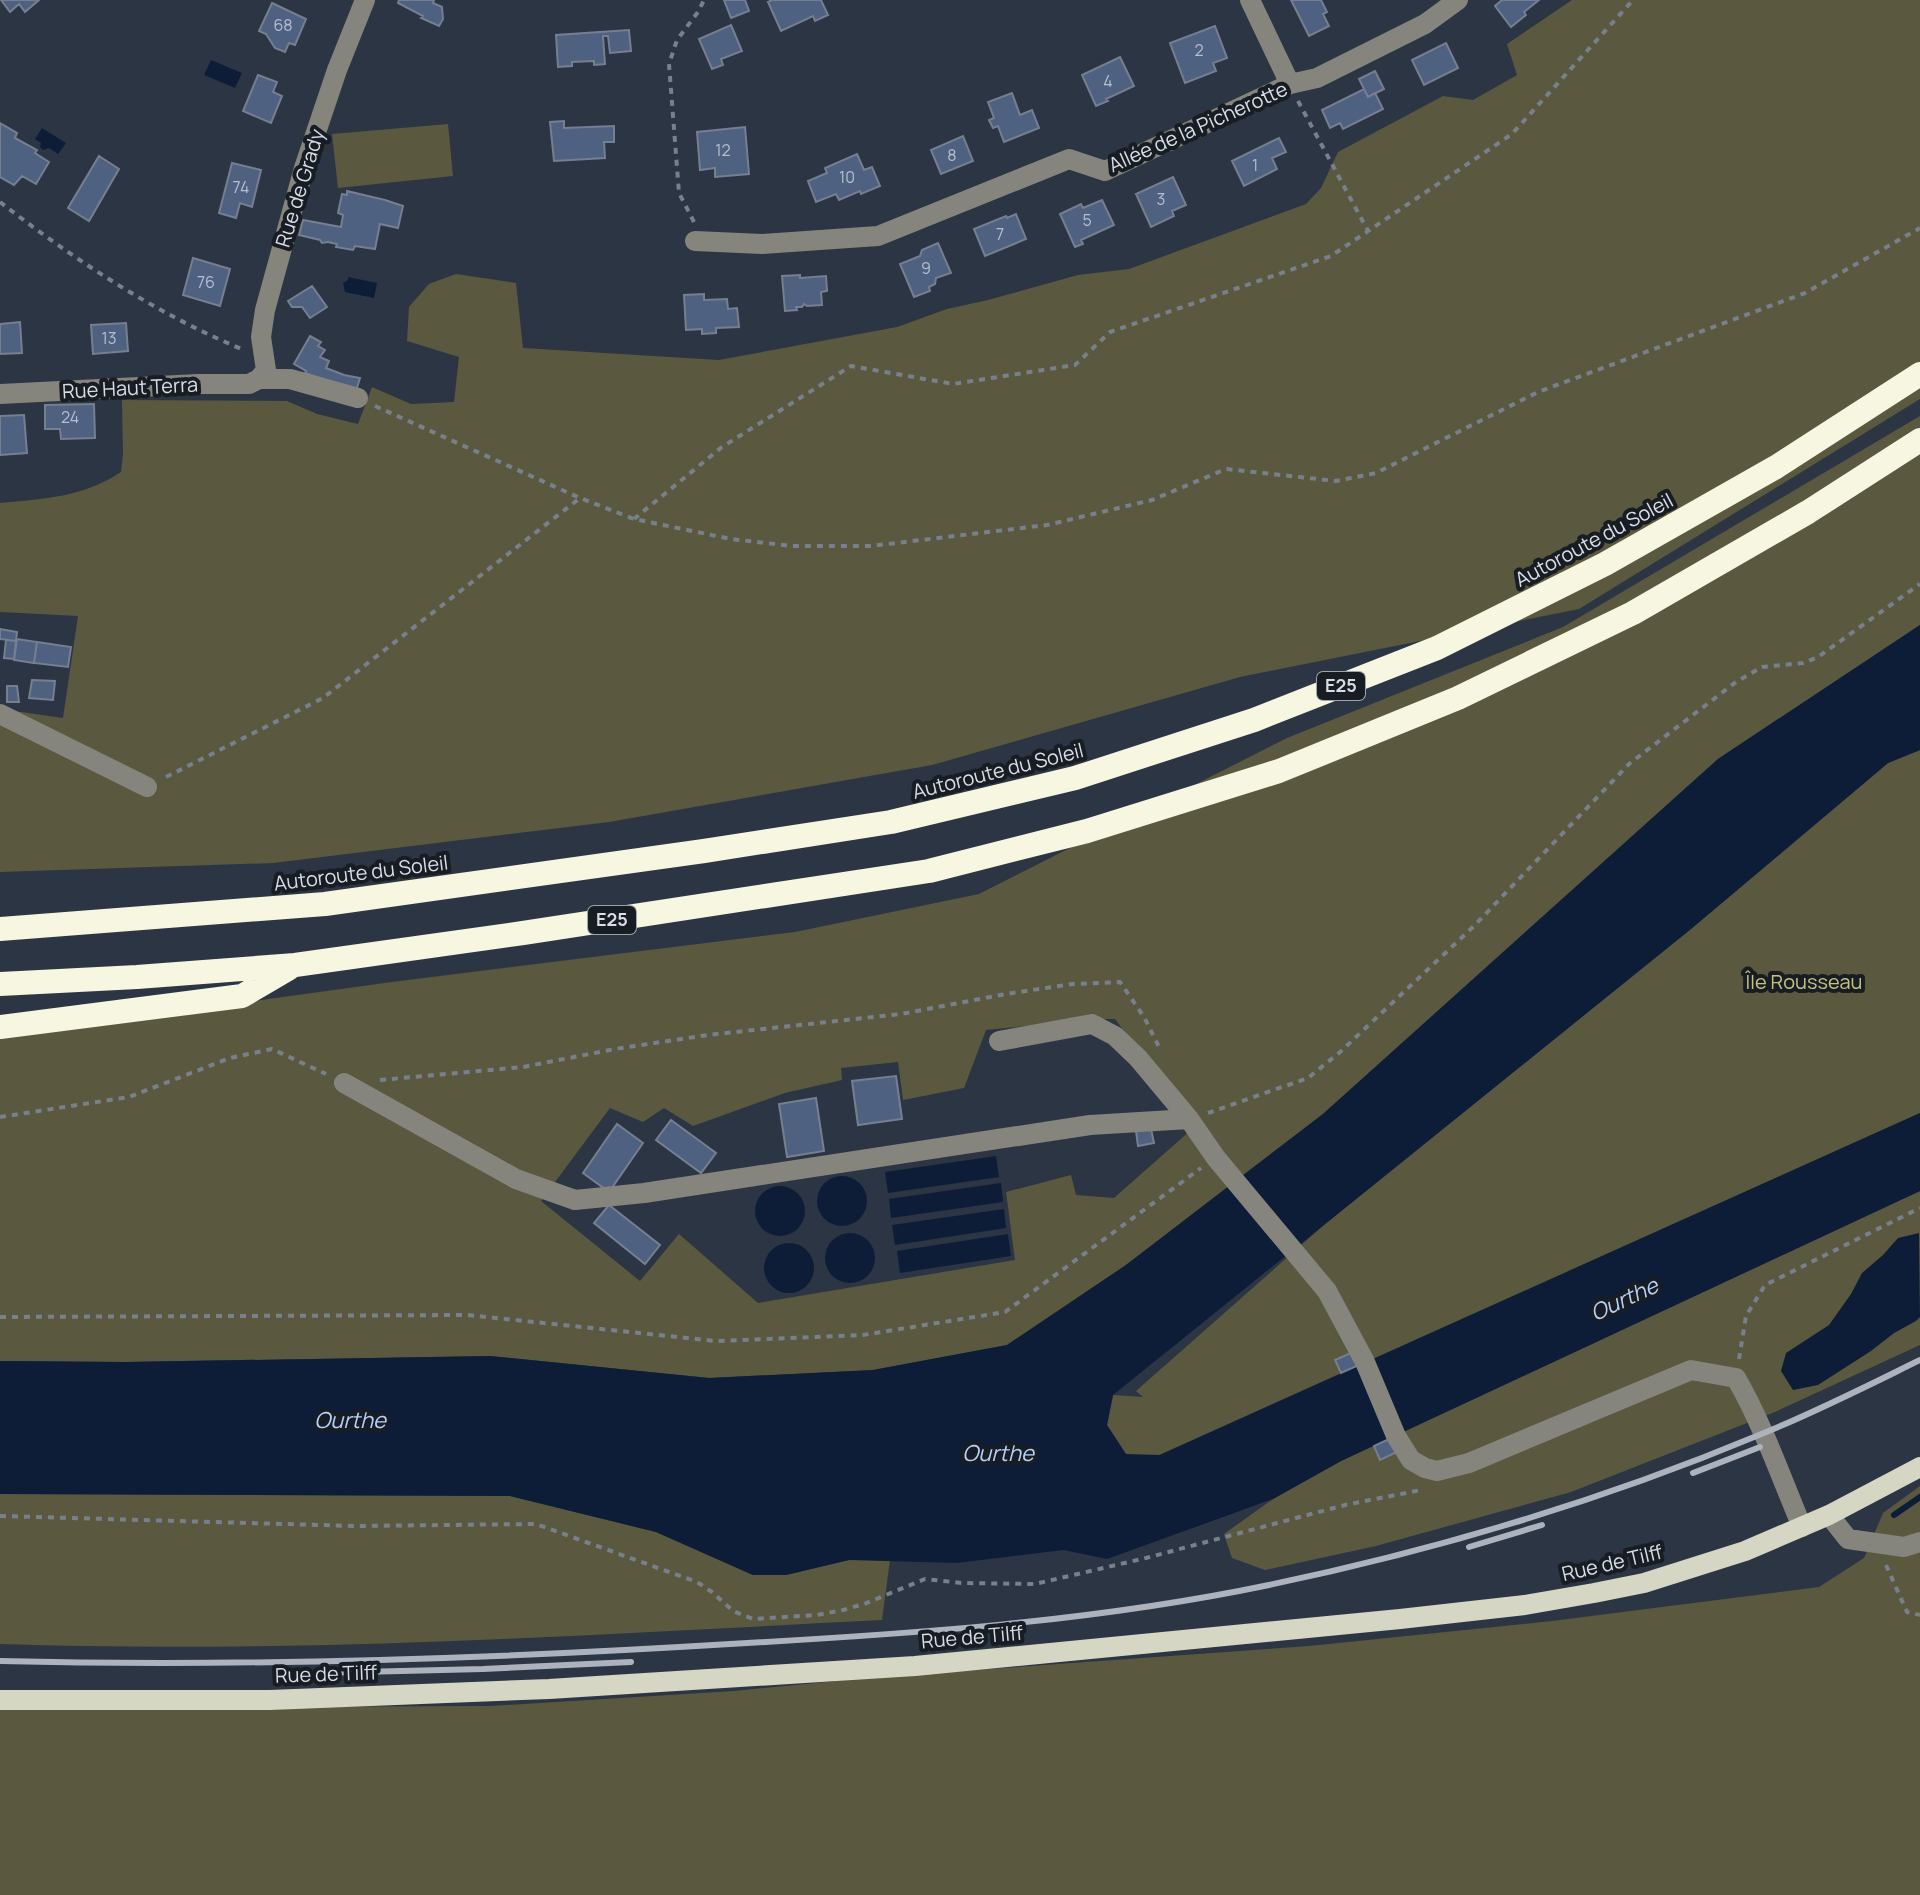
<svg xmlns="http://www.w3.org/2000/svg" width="1920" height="1895" viewBox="0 0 1920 1895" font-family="Manrope,sans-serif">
  <rect width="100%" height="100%" fill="#2c3543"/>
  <path fill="#5a593f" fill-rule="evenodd" d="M1572 0H1920V399L1579 609 1240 677 932 765 609 822 273 863 0 872V709L63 718 78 616 0 612V503C43 499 84 497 121 472L123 454 122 400 287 401 317 414 358 424 372 387 411 404 454 402 459 357 407 341 409 307 429 284 456 274 516 283 523 348 719 360 897 327 947 309 988 300 1078 275 1129 269 1306 204 1321 188 1338 152 1443 96 1473 100 1517 75 1507 44Z
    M448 124 453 176 338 188 332 134Z
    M1920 416V625L1718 759 1323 1114 1126 1265 1007 1345 873 1370 709 1378 490 1356 126 1362 0 1361V1036L392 982 795 932 979 894 1287 738 1563 627ZM1093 1019H1115L1139 1051 1200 1122 1114 1198 1076 1195 1071 1175 1006 1192 1015 1260 758 1303 679 1234 640 1281 541 1201 610 1108 643 1122 664 1108 693 1126 785 1093 842 1080 841 1068 898 1062 903 1100 964 1088 986 1030Z
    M1920 750V1113L1159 1455H1126L1107 1425 1113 1395 1143 1397 1136 1391 1324 1225 1691 929 1888 763Z
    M1920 1191V1345L1775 1412 1571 1492 1376 1546 1265 1570 1232 1558 1224 1534 1273 1499 1341 1461Z
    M1920 1486V1895H0V1708L490 1706 734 1691 878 1677 1309 1646 1552 1621 1819 1587 1864 1558 1883 1513Z
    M0 1494 510 1496 656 1532 753 1575H786L849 1560H890L882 1620C588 1635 294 1654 0 1644Z"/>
  <path fill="#0e1d37" d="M211 60 242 73 235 88 204 75Z
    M42 128 66 143 58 154 49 148 43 150 40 147 41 143 35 139Z
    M348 277 377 283 374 298 345 292 343 283 348 280Z
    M1920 625V750L1888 763 1691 929 1113 1395 1107 1425 1126 1454 1160 1455 1920 1113V1191L1341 1461 1273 1499 1107 1559 1064 1550 957 1563 849 1560 786 1575H753L656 1532 510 1496 0 1494V1361L126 1362 490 1356 709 1378 873 1370 1007 1345 1126 1265 1323 1114 1718 759Z
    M996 1156 999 1177 888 1193 885 1172Z
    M817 1201a25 25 0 1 1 50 0a25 25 0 1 1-50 0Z
    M1001 1183 1003 1202 891 1218 889 1199Z
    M755 1211a25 25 0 1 1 50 0a25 25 0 1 1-50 0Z
    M1004 1209 1006 1228 895 1245 892 1225Z
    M825 1258a25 25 0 1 1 50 0a25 25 0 1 1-50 0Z
    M1919 1233 1920 1317 1916 1321 1894 1333 1871 1351 1818 1385 1793 1390 1781 1371 1786 1353 1829 1325 1851 1294 1862 1273 1883 1255 1898 1238Z
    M1008 1234 1011 1256 900 1273 897 1251Z
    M764 1268a25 25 0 1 1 50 0a25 25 0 1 1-50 0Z"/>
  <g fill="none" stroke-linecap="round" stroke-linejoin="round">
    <path stroke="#0e1d37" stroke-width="6" d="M1894 1515 1920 1497"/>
  </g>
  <path fill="#4f6180" stroke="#757f8f" stroke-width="2" d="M1 0H39L25 12 19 4 10 12Z
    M399 0H434L433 3 442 7 443 19 439 26 421 18 423 16 398 3Z
    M724 0H745L749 11 731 18Z
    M772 0H821L828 15 815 21 813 16 781 31 768 2Z
    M1291 0H1321L1327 12 1323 14 1329 26 1309 36Z
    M1502 0H1539L1524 12 1526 15 1511 27 1495 6Z
    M272 3 306 19 295 45 289 43 285 52 275 48 266 34 259 31Z
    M731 25 742 51 721 59 723 65 712 69 699 39Z
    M1215 26 1227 58 1213 63 1216 71 1185 83 1170 43Z
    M629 30 631 51 610 53 608 36H603L605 64 594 65V61L572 62V66L558 67 556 35Z
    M1446 43 1458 68 1424 85 1412 60Z
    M1120 57 1134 86 1106 99 1108 101 1096 106 1082 75Z
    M1375 71 1384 89 1368 97 1359 79Z
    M258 75 277 82 273 92 282 96 271 123 243 111Z
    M1364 89 1368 97 1375 93 1383 109 1343 129 1340 123 1330 128 1322 110Z
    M1012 93 1020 115 1032 110 1039 128 1004 142 998 126 993 128 989 120 994 118 988 102Z
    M564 121V128L614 126V142H604L605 158 554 161 550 122Z
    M0 123 17 133 15 138 37 150 35 153 49 162 36 184 22 176 14 185 0 177Z
    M745 127 749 174 715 177V168L700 170 697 132Z
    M963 136 973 161 941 174 931 150Z
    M1279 138 1286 152 1272 158 1277 169 1244 186 1232 161Z
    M857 154 864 170 872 167 880 186 861 194 860 191 839 200 836 194 816 202 808 181 827 173 825 168Z
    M99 156 119 169 89 221 68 208Z
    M232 163 261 170 252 207 240 203 236 218 219 213Z
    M1173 177 1186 205 1172 211 1174 216 1151 227 1136 194Z
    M347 191 385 200 403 206 398 228 380 224 375 249 355 246 353 250 336 247 337 244 328 242 322 243 320 240 299 235 303 220 341 227 343 215 338 213 342 194 347 195Z
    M1102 200 1114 225 1081 240 1083 244 1075 247 1060 214 1081 204 1083 208Z
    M1016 214 1026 239 985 256 974 229 1006 216 1007 218Z
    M938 243 951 273 936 278 935 284 929 287 930 291 914 297 900 264 920 256 922 250Z
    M193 258 230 269 220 306 183 295Z
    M800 275V278L826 276 827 291 821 292 822 305 807 306 804 304 802 307H796L797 310 785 311 782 276Z
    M312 286 327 307 310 318 302 307H292L288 301Z
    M704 294V300L727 299 728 309 737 308 739 327 716 328V333L702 334V329L686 330 684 295Z
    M20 322 22 353 0 354V324Z
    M126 323 128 351 93 354 91 325Z
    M310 336 321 342 318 346 325 350 320 357 329 361 326 368 344 375 360 378 356 391 305 373 306 371 294 364Z
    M94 404 95 438 61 439 60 429H45V405Z
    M24 415 27 453 0 455V416Z
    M0 629 17 632 16 641 0 639Z
    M17 639 37 642 34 663 14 660Z
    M6 640 16 641 14 659 4 658Z
    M37 642 71 647 68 667 34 663Z
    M32 680 55 681 53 700 29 698Z
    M7 686H17L19 702H7Z
    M896 1076 902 1119 858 1125 852 1081Z
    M816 1098 824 1151 787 1157 779 1104Z
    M671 1120 716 1153 701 1173 656 1140Z
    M617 1124 643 1143 609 1192 583 1173Z
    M1151 1129 1154 1143 1138 1146 1136 1131Z
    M609 1205 660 1245 645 1264 594 1223Z
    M1353 1352 1359 1365 1341 1373 1335 1360Z
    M1391 1438 1397 1452 1380 1460 1374 1446Z"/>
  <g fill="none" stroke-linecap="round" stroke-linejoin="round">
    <path stroke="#78808b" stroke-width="4" stroke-dasharray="6 6" stroke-linecap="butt" d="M1298 101 1368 231
      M0 202C75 260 156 314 244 350
      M694 222 679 193 669 64 677 40 698 12 704 0
      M375 406 580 498 634 519 731 539 792 546H871L1047 525 1152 500 1226 469 1336 481 1376 473 1538 392 1805 293 1920 228
      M634 519 722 447 851 366 953 384 1075 365 1110 332 1331 256 1512 134 1633 0
      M166 777 323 698 580 498
      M380 1080 523 1067 615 1049 708 1035 901 1014 1006 994 1072 984 1120 982 1144 1017 1161 1051
      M1208 1113 1308 1078 1339 1053 1474 926 1629 764 1736 682 1762 667 1803 663 1818 657 1920 584
      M0 1117 129 1097 230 1058 272 1049 326 1074
      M0 1317 467 1315 716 1341 863 1335 1005 1312 1201 1168
      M1739 1359 1746 1316 1765 1285 1920 1208
      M0 1516 355 1526 536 1524 697 1582 712 1592 733 1611 753 1619 817 1615 843 1610 864 1604 925 1579 962 1583 1035 1584 1146 1558 1345 1505 1421 1490 1423 1488
      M1886 1565 1907 1612 1920 1615"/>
    <path stroke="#85857d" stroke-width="20" d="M1250 0 1290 84
      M695 241 762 244 878 236 1069 159 1105 171 1290 84 1317 78 1425 24 1458 0
      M259 379 266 370 261 337 265 310 304 168 337 70 365 0
      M0 394 198 384H249L259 379H290L358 398
      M0 714 147 787
      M999 1041 1092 1024 1115 1036 1138 1058 1189 1119 1216 1158 1327 1291 1365 1362 1396 1436 1411 1460 1425 1468 1437 1471 1469 1463 1691 1370 1736 1378C1763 1425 1781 1477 1802 1527
      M344 1083 516 1179 575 1200 644 1193 1090 1125 1189 1119
      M1829 1515 1848 1539 1904 1547 1920 1542"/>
    <path stroke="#d6d6c5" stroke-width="20" d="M0 1700H270L549 1689 915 1666 1400 1619 1525 1605 1594 1593 1644 1583 1745 1551 1829 1515 1920 1467"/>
    <path stroke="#f6f6e1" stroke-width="24" d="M0 929 325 904 704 851 891 822 1075 778 1254 720 1437 648 1605 564 1776 467 1920 374
      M0 984 137 977 295 965 523 933 929 871 1087 831 1279 771 1458 698 1633 613 1808 512 1920 440
      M0 1027 242 996 288 969"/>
    <path stroke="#adb3be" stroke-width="6" d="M1693 1473 1760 1447
      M1469 1547 1542 1525
      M0 1661C243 1667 487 1659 730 1644 910 1634 1092 1622 1269 1585 1436 1550 1601 1501 1759 1435 1814 1413 1867 1386 1920 1360
      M319 1673 483 1669 631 1662"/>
  </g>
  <g text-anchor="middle" stroke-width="8" stroke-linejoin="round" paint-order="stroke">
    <g font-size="16" fill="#b6bfcd">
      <text x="283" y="31">68</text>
      <text x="1199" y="56">2</text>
      <text x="1108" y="87">4</text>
      <text x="723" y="156">12</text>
      <text x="952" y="161">8</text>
      <text x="1255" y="171">1</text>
      <text x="847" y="183">10</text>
      <text x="241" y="193">74</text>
      <text x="1161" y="205">3</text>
      <text x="1087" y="226">5</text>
      <text x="1000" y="240">7</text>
      <text x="926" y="274">9</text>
      <text x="206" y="288">76</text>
      <text x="109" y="344">13</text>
      <text x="70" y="423">24</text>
    </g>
    <g fill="#181c23" stroke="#9ea4ac" stroke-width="2">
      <rect x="1317" y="672" width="48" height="28" rx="6"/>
      <rect x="588" y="906" width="48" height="28" rx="6"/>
    </g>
    <g font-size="18" font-weight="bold" fill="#d8dee7">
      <text x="1341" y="692">E25</text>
      <text x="612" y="926">E25</text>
    </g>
    <g font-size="20" fill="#d8dee7" stroke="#181c23">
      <text transform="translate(1198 127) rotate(-24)" y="7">Allée de la Picherotte</text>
      <text transform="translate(300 188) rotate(-73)" y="7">Rue de Grady</text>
      <text transform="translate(130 388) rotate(-3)" y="7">Rue Haut Terra</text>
      <text transform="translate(1594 540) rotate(-28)" y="7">Autoroute du Soleil</text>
      <text transform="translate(998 771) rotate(-14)" y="7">Autoroute du Soleil</text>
      <text transform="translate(361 873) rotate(-7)" y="7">Autoroute du Soleil</text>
      <text transform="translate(1612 1563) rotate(-13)" y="7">Rue de Tilff</text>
      <text transform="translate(972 1637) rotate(-5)" y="7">Rue de Tilff</text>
      <text transform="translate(326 1674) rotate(-2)" y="7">Rue de Tilff</text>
    </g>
    <g font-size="20" fill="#c5c382" stroke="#181c23">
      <text x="1804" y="989">Île Rousseau</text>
    </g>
    <g font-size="22" font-style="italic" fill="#b7d1fd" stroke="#181c23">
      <text transform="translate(1624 1299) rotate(-25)" y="8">Ourthe</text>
      <text x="350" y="1428">Ourthe</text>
      <text x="998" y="1461">Ourthe</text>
    </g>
  </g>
</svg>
